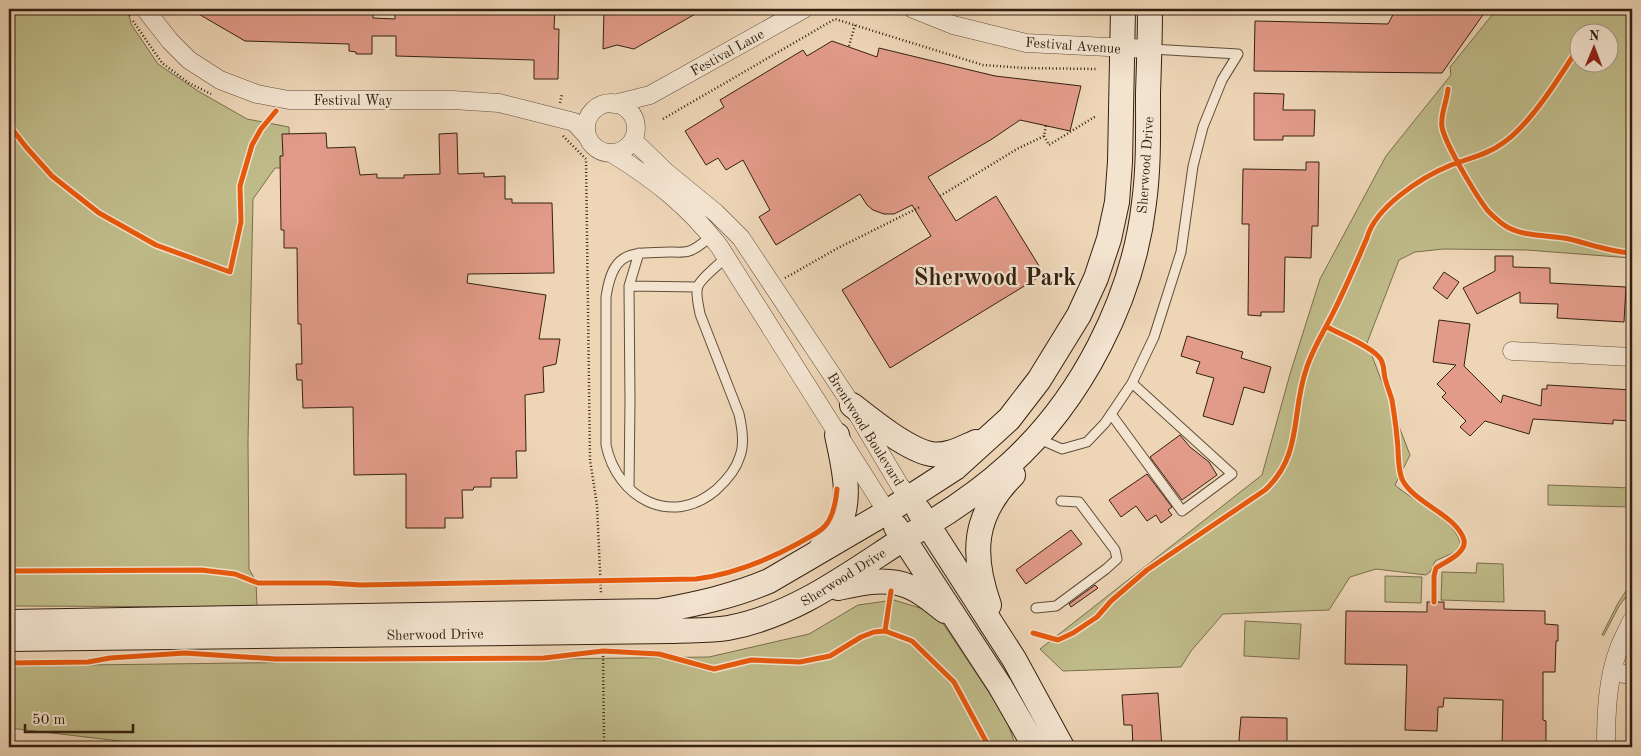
<svg xmlns="http://www.w3.org/2000/svg" width="1641" height="756" viewBox="0 0 1641 756" font-family="'Old Standard TT',serif">
  <rect width="100%" height="100%" fill="#edd5b6"/>
  <filter id="stains"><feTurbulence type="fractalNoise" baseFrequency=".004" numOctaves="4"/><feColorMatrix values="0 0 0 0 .2 0 0 0 0 .09 0 0 0 0 .02 0 0 0 .5 -.17"/></filter>
  <radialGradient id="worn" r=".72"><stop offset=".6" stop-color="#630" stop-opacity="0"/><stop offset="1" stop-color="#630" stop-opacity=".3"/></radialGradient>
  <path fill="#bfbb89" stroke="#7a6e4d" fill-rule="evenodd" d="M9 9H128L131 24 158 64 198 91 247 119 289 127 290 168H275L253 199 248 441 249 569 256 581 257 607 9 606Z
    M1497 9H1632L1631 258 1527 250 1443 249 1415 252 1399 260 1367 343 1410 455 1395 485C1414 502 1457 520 1461 546L1455 552 1435 561 1431 571 1426 575 1376 569 1350 577 1329 610 1223 614 1191 651 1181 667 1063 671 1040 649 1262 475 1290 374 1320 279 1386 156 1451 75 1450 67ZM1578 32H1608V62H1578Z
    M1548 485 1632 488V507L1548 505Z
    M1477 563 1503 564 1504 602 1441 600 1442 572 1476 573Z
    M1385 576 1422 577 1421 603 1385 602Z
    M1632 582V589L1619 606 1604 635H1602L1618 603Z
    M894 600 936 613 1006 718 1016 747H171L9 728V666L709 657 809 634 858 605Z
    M1245 621 1301 624 1299 659 1244 656Z"/>
  <path fill="#e29b89" stroke="#342111" d="M190 9H373V18L395 19V9H555L554 29H559L558 79H534V60L396 56V36H372V54H356V52L349 51V44L245 41Z
    M604 9H704L634 49 617 45 603 49Z
    M1396 9H1487L1442 73 1254 71 1255 21 1388 24Z
    M832 41 877 57 879 48 995 76 1081 86 1070 131 1020 120 992 139 928 177 956 221 996 196 1044 274 890 368 842 290 931 236 912 205 894 214H884L873 210 867 205 860 194 776 245 759 217 770 210 743 160 726 170 718 158 706 165 685 131 724 107 720 100 803 50 807 56Z
    M1254 93 1284 94 1283 110H1315L1314 136H1283V140H1254Z
    M326 133 327 148 355 147 360 175 377 174V178H404V175L440 174 439 134 457 133 458 174 484 173V177L505 176V199H512V203H552L554 273 468 274 467 283 546 295 539 339H560L556 364 543 367 544 392 525 395 526 451H516L517 478H491V487H474L473 490H462L463 518H445V528H406V474L354 475 353 407 303 408 302 380H297L296 364H302L301 324H298L297 248H284V230H281L280 156H283L282 134Z
    M1306 162H1319L1318 226H1312L1311 258 1285 257 1284 312H1261V316L1248 315 1249 224H1242L1243 169 1306 170Z
    M1495 256H1513V267L1550 268V283L1626 287 1624 322 1557 318 1558 304 1520 303V292L1477 314 1463 288 1495 271Z
    M1444 272 1459 282 1447 299 1433 288Z
    M1439 320 1470 324 1464 366 1501 403 1503 395 1541 406 1542 389H1547V385L1632 390V421L1613 420V424L1533 419 1529 434 1485 421 1470 436 1460 427 1466 421 1442 397 1446 393 1437 384 1456 365 1433 362Z
    M1187 336 1243 352 1241 358 1271 367 1264 393 1244 387 1233 425 1203 416 1214 378 1196 373 1200 362 1181 356Z
    M1180 435 1190 447 1209 462 1217 475 1182 500 1150 457Z
    M1147 474 1172 507 1168 510 1172 515 1161 523 1156 515 1147 521 1136 506 1121 517 1109 500Z
    M1071 530 1082 544 1026 584 1016 570Z
    M1095 585 1098 588 1071 607 1069 604Z
    M1427 602H1444V609L1545 611V624L1558 625V641H1556L1555 672H1543V720L1546 721V747H1502L1503 700 1444 698 1443 707H1438L1437 731 1405 730 1407 665 1345 664 1346 611 1427 612Z
    M1158 693 1162 747H1133L1132 725H1124L1122 695Z
    M1241 717 1287 718V747H1241L1239 739Z"/>
  <g fill="none" stroke-linecap="round" stroke-linejoin="round">
    <g stroke="#624e3a" stroke-width="11">
      <path id="service" d="M711 236C704 242 697 249 689 251 683 253 675 252 669 252 629 253 613 251 606 297V445C617 498 671 528 716 490 726 481 736 470 740 456 745 443 742 427 739 414L700 314C699 307 695 294 698 286 701 278 720 264 726 257
        M629 286 697 287
        M1111 414 1182 511 1232 474 1132 383
        M1037 438 1062 449 1087 442 1105 423 1132 383 1154 337 1181 252 1193 166 1203 127 1222 80 1238 54 1151 49
        M629 488 630 401 629 286 639 253
        M1036 608 1056 606 1106 569 1117 559 1115 550 1079 502 1061 501"/>
    </g>
    <g stroke="#624e3a" stroke-width="19">
      <path id="minor" d="M145 9 170 41 189 60 220 80 257 94 289 100H453L499 103 574 122 586 135
        M913 9 953 25 1026 43 1149 49
        M586 128a25 25 0 1 1 50 0a25 25 0 1 1-50 0Z
        M614 104 650 95 804 9
        M633 140 666 172 716 213 741 238 852 405 900 486 910 497
        M613 154C655 180 688 206 719 246L887 512
        M1512 351 1632 357
        M1613 672 1632 675
        M1606 747C1606 714 1607 680 1619 648 1623 638 1628 629 1632 620"/>
    </g>
    <g stroke="#342111" stroke-width="26">
      <path id="secondary" d="M852 405C871 420 908 450 931 454 947 457 962 448 976 442
        M919 511 1014 659 1062 747
        M896 527 1000 686 1035 747
        M821 548C826 542 832 536 836 530 854 502 843 465 837 435
        M838 588C861 583 887 577 910 587 923 592 934 603 945 611
        M989 605C971 554 973 515 1013 475
        M9 622 659 611C697 604 734 596 769 581L887 512 955 468 1009 419 1039 380 1079 315 1096 278 1109 239 1117 202 1120 162 1123 9
        M9 639 671 631C689 630 710 631 728 628 793 616 846 576 900 541 909 535 918 531 927 525 955 508 985 487 1009 465 1081 400 1133 299 1144 203 1149 166 1148 130 1148 93 1149 65 1150 37 1150 9"/>
    </g>
    <path stroke="#342111" stroke-width="2.5" stroke-dasharray="1 2.5" stroke-linecap="butt" d="M126 9 130 16
      M133 21 162 63 189 83 211 94
      M849 46 855 25
      M560 103 562 94
      M663 119 835 19 983 65 1025 68 1097 69
      M563 136 586 159 590 460 597 505 601 593
      M1044 136 1049 145 1096 116
      M940 196 1017 149 1044 136 1046 125
      M785 278 838 248 920 207
      M603 649 604 747"/>
    <use href="#service" stroke="#f3e4d0" stroke-width="9"/>
    <use href="#minor" stroke="#f3e4d0" stroke-width="18"/>
    <use href="#secondary" stroke="#f3e4d0" stroke-width="24"/>
    <g stroke="#f3e4d0" stroke-width="8">
      <path id="cycleway" d="M1448 89C1447 101 1440 115 1442 127 1445 144 1477 197 1488 211 1494 217 1501 224 1509 228 1527 237 1550 235 1569 239 1590 244 1611 252 1632 253
        M9 125 26 147 52 176 99 213 156 245 230 272 241 222 240 186 252 145 261 129 276 111
        M1327 327C1340 334 1370 346 1379 357 1385 363 1383 371 1385 378 1387 386 1390 393 1392 400 1394 413 1396 425 1397 438 1399 451 1397 466 1402 479 1413 503 1457 515 1464 540 1467 553 1445 562 1436 568L1434 576V602
        M9 571 201 570 235 574 258 583H328L361 585 696 579C734 574 766 561 799 543 807 538 819 533 825 526 833 517 836 500 837 489
        M885 631 912 641 954 682 989 747
        M1033 633 1058 640 1073 633 1097 617 1111 601 1147 570 1265 490C1303 455 1291 413 1306 370 1312 349 1325 330 1334 311 1346 287 1356 263 1367 238 1375 207 1422 177 1451 165 1469 158 1487 155 1503 143 1530 125 1561 75 1578 48
        M9 663 88 662 110 658 185 653 276 659H363L544 658 603 651 659 654 714 669 751 660 800 662 830 656 861 637 874 632 885 631 891 591"/>
    </g>
    <use href="#cycleway" stroke="#e8590c" stroke-width="5"/>
  </g>
  <g text-anchor="middle" stroke-width="4.5" stroke-linejoin="round" paint-order="stroke">
    <g font-size="14" fill="#342111" stroke="#f3e4d0">
      <text transform="translate(1073 45) rotate(4)" y="5">Festival Avenue</text>
      <text transform="translate(727 52) rotate(-29)" y="5">Festival Lane</text>
      <text x="353" y="105">Festival Way</text>
      <text transform="translate(1145 165) rotate(-86)" y="5">Sherwood Drive</text>
      <text transform="translate(866 429) rotate(58)" y="5">Brentwood Boulevard</text>
      <text transform="translate(843 577) rotate(-32)" y="5">Sherwood Drive</text>
      <text transform="translate(435 634) rotate(-1)" y="5">Sherwood Drive</text>
    </g>
    <g font-size="24" font-weight="bold" fill="#342111" stroke="#f3e4d0">
      <text x="995" y="285">Sherwood Park</text>
    </g>
  </g>
  <rect width="1641" height="756" fill="none" stroke="#edd5b6" stroke-width="30"/>
  <rect x="10" y="10" width="1621" height="736" fill="none" stroke="#342111" stroke-width="2.5"/>
  <rect x="15" y="15" width="1611" height="726" fill="none" stroke="#342111"/>
  <g transform="translate(1594 48) rotate(1)"><circle r="24" fill="#f3e4d0" stroke="#a79684"/>
  <path d="M0-4L9 19L0 12L-9 19Z" fill="#8f2418"/>
  <text y="-8" font-size="14" font-weight="bold" text-anchor="middle" fill="#342111">N</text>
  </g>
  <path d="M25 724v8h108v-8" fill="none" stroke="#342111" stroke-width="2.5"/>
  <text x="32" y="724" font-size="15" fill="#342111" stroke="#f3e4d0" stroke-width="4" paint-order="stroke">50 m</text>
  <rect width="100%" height="100%" filter="url(#stains)"/>
  <rect width="100%" height="100%" fill="url(#worn)"/>
</svg>
